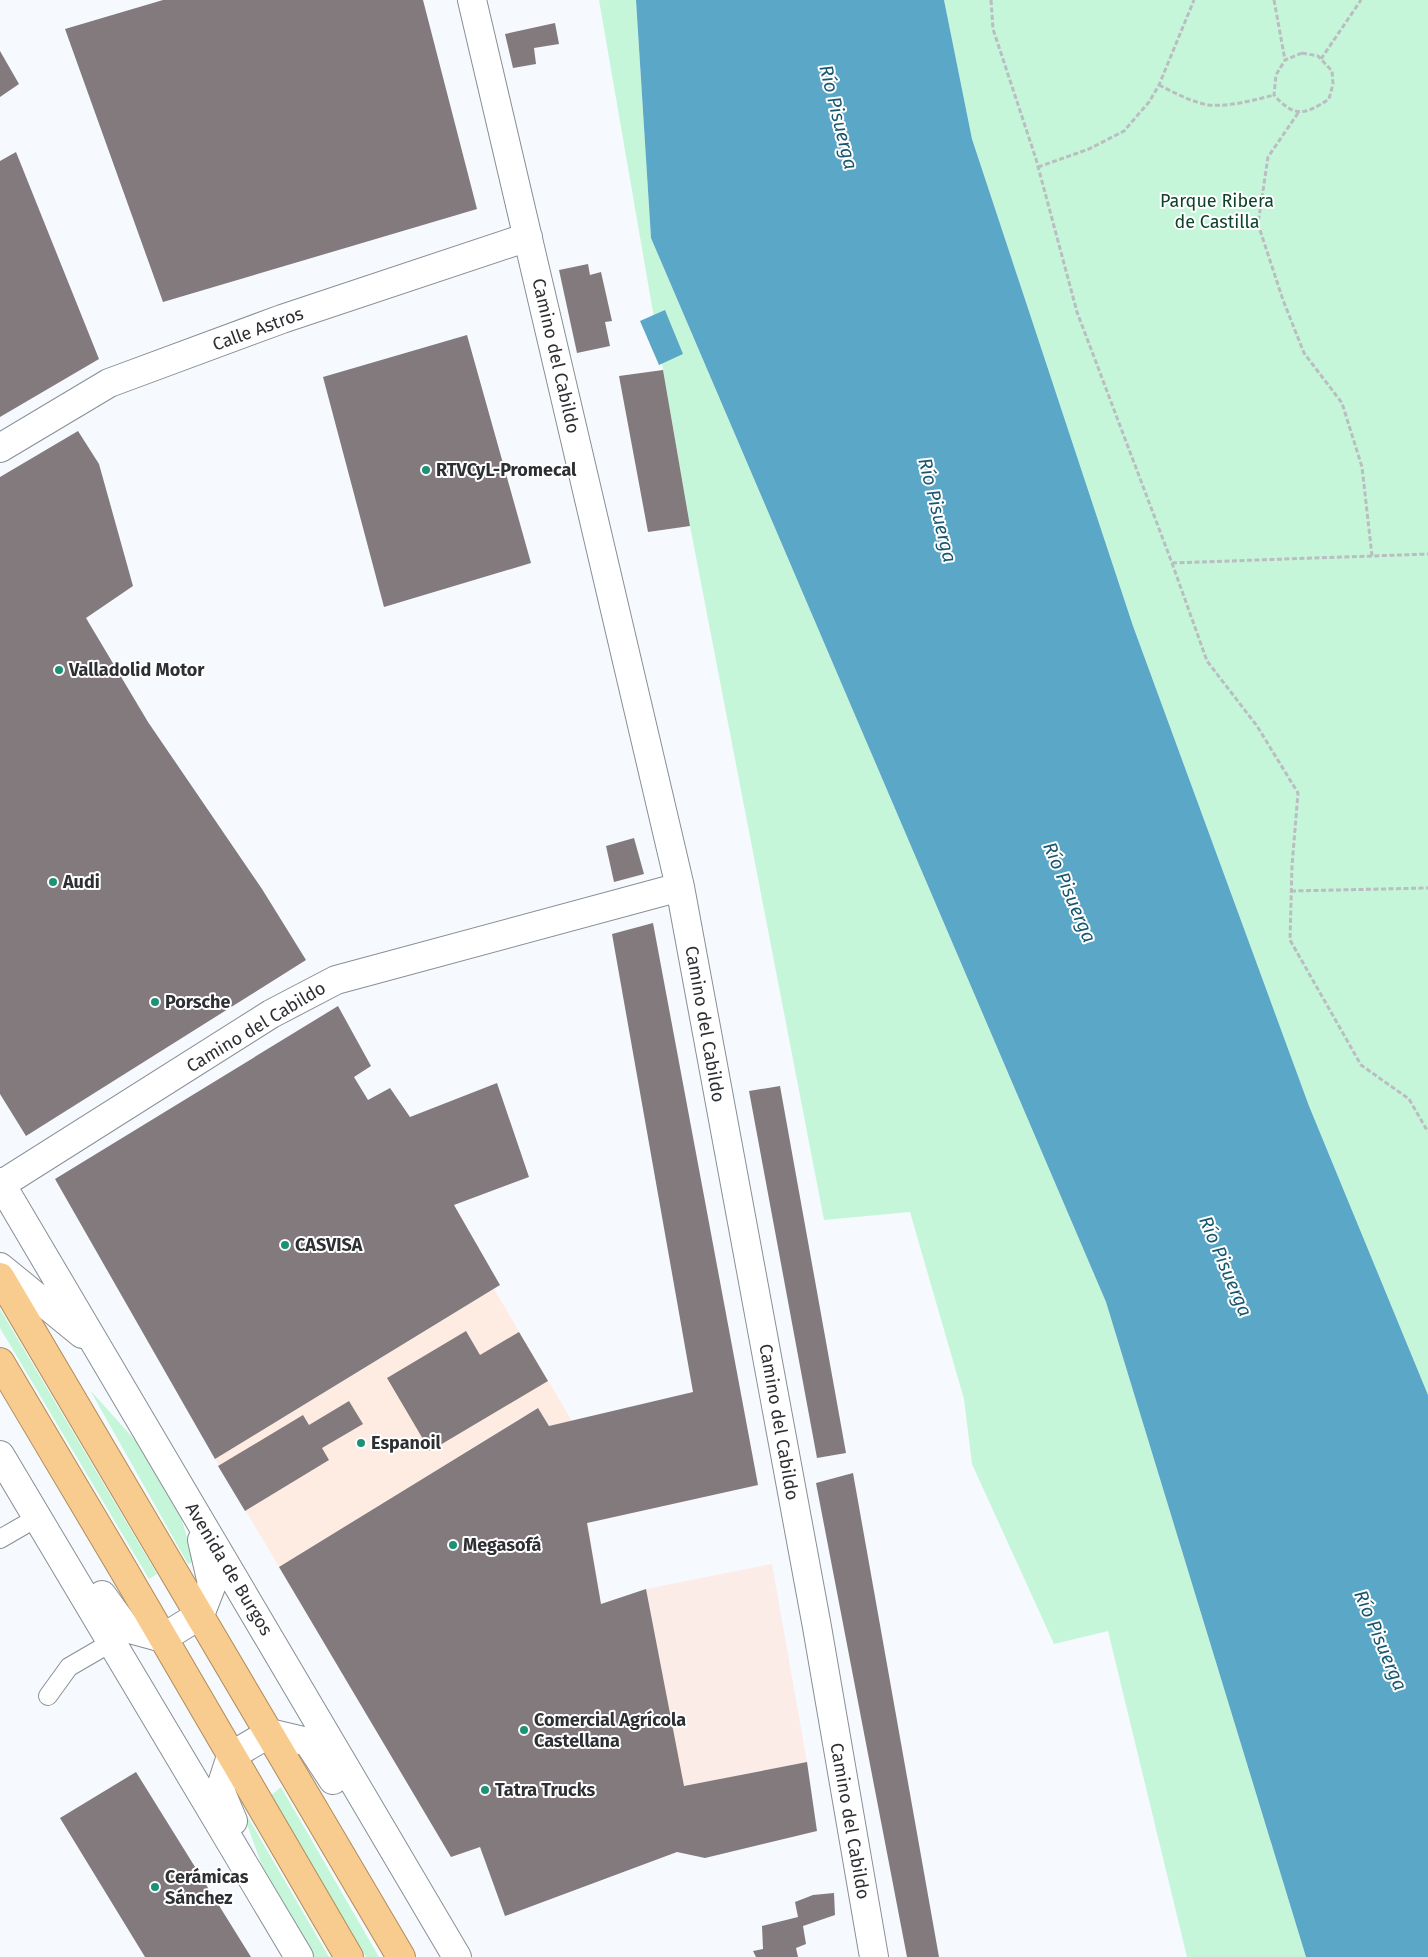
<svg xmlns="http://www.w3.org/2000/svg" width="1428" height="1957" viewBox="0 0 1428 1957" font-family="'Fira Sans',sans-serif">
  <rect width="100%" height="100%" fill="#f6fafe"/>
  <path fill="#feece2" d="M494 1289 572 1421 549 1426 537 1408 279 1567 215 1459Z"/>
  <path fill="#fcece8" d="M538 1408 550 1426 758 1485 588 1523 601 1604 646 1589 772 1564 807 1762 684 1786 480 1847 451 1857 279 1567Z"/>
  <path fill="#c6f6d9" d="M599 0H636L651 238 1106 1302 1306 1957H1187L1108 1631 1054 1644 972 1464 964 1399 910 1212 824 1220 690 526Z
    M944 0H1428V1395L1309 1106 1133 626 972 139Z
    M0 1309 157 1574 149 1579 0 1328Z
    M90 1390 135 1440 181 1517 194 1562 188 1564Z
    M281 1787 379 1957H366L271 1795Z
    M239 1802 329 1957H310L266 1877Z"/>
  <path fill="#5aa7c7" d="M636 0H944L972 139 1133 626 1309 1106 1428 1395V1957H1306L1106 1302 651 238Z
    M665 310 683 354 659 365 640 321Z"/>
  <path fill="#837a7d" d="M163 0H423L477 209 163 302 65 29Z
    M555 23 559 44 534 48 536 64 513 68 505 34Z
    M0 51 19 84 0 97Z
    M16 152 99 359 0 417V161Z
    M588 264 590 275 601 272 612 321 605 322 610 346 577 353 559 270Z
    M467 335 531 563 384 607 323 377Z
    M663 370 690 526 648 532 619 376Z
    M78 431 99 464 133 586 86 618 148 722 262 889 306 960 26 1136 0 1094V477Z
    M634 838 644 874 614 882 606 846Z
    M653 923 758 1485 587 1523 601 1604 646 1589 684 1786 807 1762 817 1831 705 1858 677 1852 505 1916 480 1847 451 1857 279 1567 538 1408 549 1426 693 1392 612 934Z
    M338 1006 371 1066 354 1077 368 1100 390 1088 410 1117 497 1083 529 1177 454 1205 500 1285 215 1459 55 1179Z
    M780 1086 846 1453 817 1458 749 1091Z
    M466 1331 480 1355 519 1332 548 1381 430 1451 387 1378Z
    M349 1401 363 1424 322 1448 329 1460 245 1511 218 1466 303 1415 309 1425Z
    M853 1473 939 1957H907L816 1483Z
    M136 1772 251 1957H145L60 1818Z
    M834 1893 835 1915 803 1926 806 1944 796 1948 798 1957H756L753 1951 763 1949 762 1926 798 1917 795 1902 813 1895Z"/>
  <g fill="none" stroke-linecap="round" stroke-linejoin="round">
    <g stroke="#888f94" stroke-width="20">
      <path id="service" d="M0 1539 38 1517
        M48 1696 69 1667 112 1642"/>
    </g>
    <g stroke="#888f94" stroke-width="30">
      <path id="minor" d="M472 0 680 887 817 1627 874 1957
        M0 448 109 383 282 319 528 237
        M0 1182 457 1957
        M2 1184 271 1014 336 980 680 887
        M0 1267 82 1334
        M0 1455 299 1957
        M102 1595 126 1628 163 1638 200 1615 212 1584 202 1540
        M233 1821 220 1790 231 1756 270 1733 308 1742 333 1780"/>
    </g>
    <g stroke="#b08c5c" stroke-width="30">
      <path id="trunk" d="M0 1277 401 1957
        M0 1362 123 1569 349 1957"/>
    </g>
    <path stroke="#babdc1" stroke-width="3" stroke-dasharray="5 2.5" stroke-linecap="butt" d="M991 0 993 29 1036 159 1077 312 1172 563 1207 661 1257 726 1298 793 1292 866 1290 940 1361 1065 1409 1099 1428 1132
      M1274 0 1285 60
      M1302 53 1318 56 1332 71 1333 84 1329 99C1305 115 1294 118 1274 95L1276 75 1285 60Z
      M1321 59 1361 0
      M1159 85C1175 93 1191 102 1209 105 1230 107 1254 100 1274 95
      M1298 113 1268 157 1258 224 1283 300 1304 353 1342 403 1362 467 1372 556
      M1038 167 1089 149 1124 131 1149 102 1159 85 1194 0
      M1172 563 1428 554
      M1291 891 1428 888"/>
    <use href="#service" stroke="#fff" stroke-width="18"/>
    <use href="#minor" stroke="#fff" stroke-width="28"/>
    <use href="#trunk" stroke="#f8cb8e" stroke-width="28"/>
  </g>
  <g fill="#1b9175" stroke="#fff" stroke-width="2">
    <circle cx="426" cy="470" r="5"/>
    <circle cx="59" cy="670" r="5"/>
    <circle cx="53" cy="882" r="5"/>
    <circle cx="155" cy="1002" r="5"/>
    <circle cx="285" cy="1245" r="5"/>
    <circle cx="361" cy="1443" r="5"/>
    <circle cx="453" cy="1545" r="5"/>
    <circle cx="524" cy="1730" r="5"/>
    <circle cx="485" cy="1790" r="5"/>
    <circle cx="155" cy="1887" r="5"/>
  </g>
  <g text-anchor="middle" stroke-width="4" stroke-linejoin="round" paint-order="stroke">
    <g font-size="18" fill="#0c432a" stroke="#fff">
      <text x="1217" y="207">Parque Ribera<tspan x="1217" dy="21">de Castilla</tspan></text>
    </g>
    <g font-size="18" fill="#2d2f32" stroke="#fff">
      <text transform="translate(258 329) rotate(-20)" y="6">Calle Astros</text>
      <text transform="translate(556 356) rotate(77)" y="6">Camino del Cabildo</text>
      <text transform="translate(705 1024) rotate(80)" y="6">Camino del Cabildo</text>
      <text transform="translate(256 1027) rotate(-31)" y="6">Camino del Cabildo</text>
      <text transform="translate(779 1422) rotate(80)" y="6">Camino del Cabildo</text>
      <text transform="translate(229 1569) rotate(59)" y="6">Avenida de Burgos</text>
      <text transform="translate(850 1821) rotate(80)" y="6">Camino del Cabildo</text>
    </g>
    <g font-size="18" font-weight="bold" fill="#2d2f32" stroke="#fff" text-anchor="start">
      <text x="436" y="476">RTVCyL-Promecal</text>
      <text x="69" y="676">Valladolid Motor</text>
      <text x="63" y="888">Audi</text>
      <text x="165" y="1008">Porsche</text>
      <text x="295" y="1251">CASVISA</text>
      <text x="371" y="1449">Espanoil</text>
      <text x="463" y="1551">Megasofá</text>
      <text x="534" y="1726">Comercial Agrícola<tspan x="534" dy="21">Castellana</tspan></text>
      <text x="495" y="1796">Tatra Trucks</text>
      <text x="165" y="1883">Cerámicas<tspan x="165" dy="21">Sánchez</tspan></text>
    </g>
    <g font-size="19" font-style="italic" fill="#19576e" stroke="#fff">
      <text transform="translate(839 117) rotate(76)" y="7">Río Pisuerga</text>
      <text transform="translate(938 510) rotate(76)" y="7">Río Pisuerga</text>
      <text transform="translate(1070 892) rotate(67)" y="7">Río Pisuerga</text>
      <text transform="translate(1226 1266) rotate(67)" y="7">Río Pisuerga</text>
      <text transform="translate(1381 1640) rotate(67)" y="7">Río Pisuerga</text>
    </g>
  </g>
</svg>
